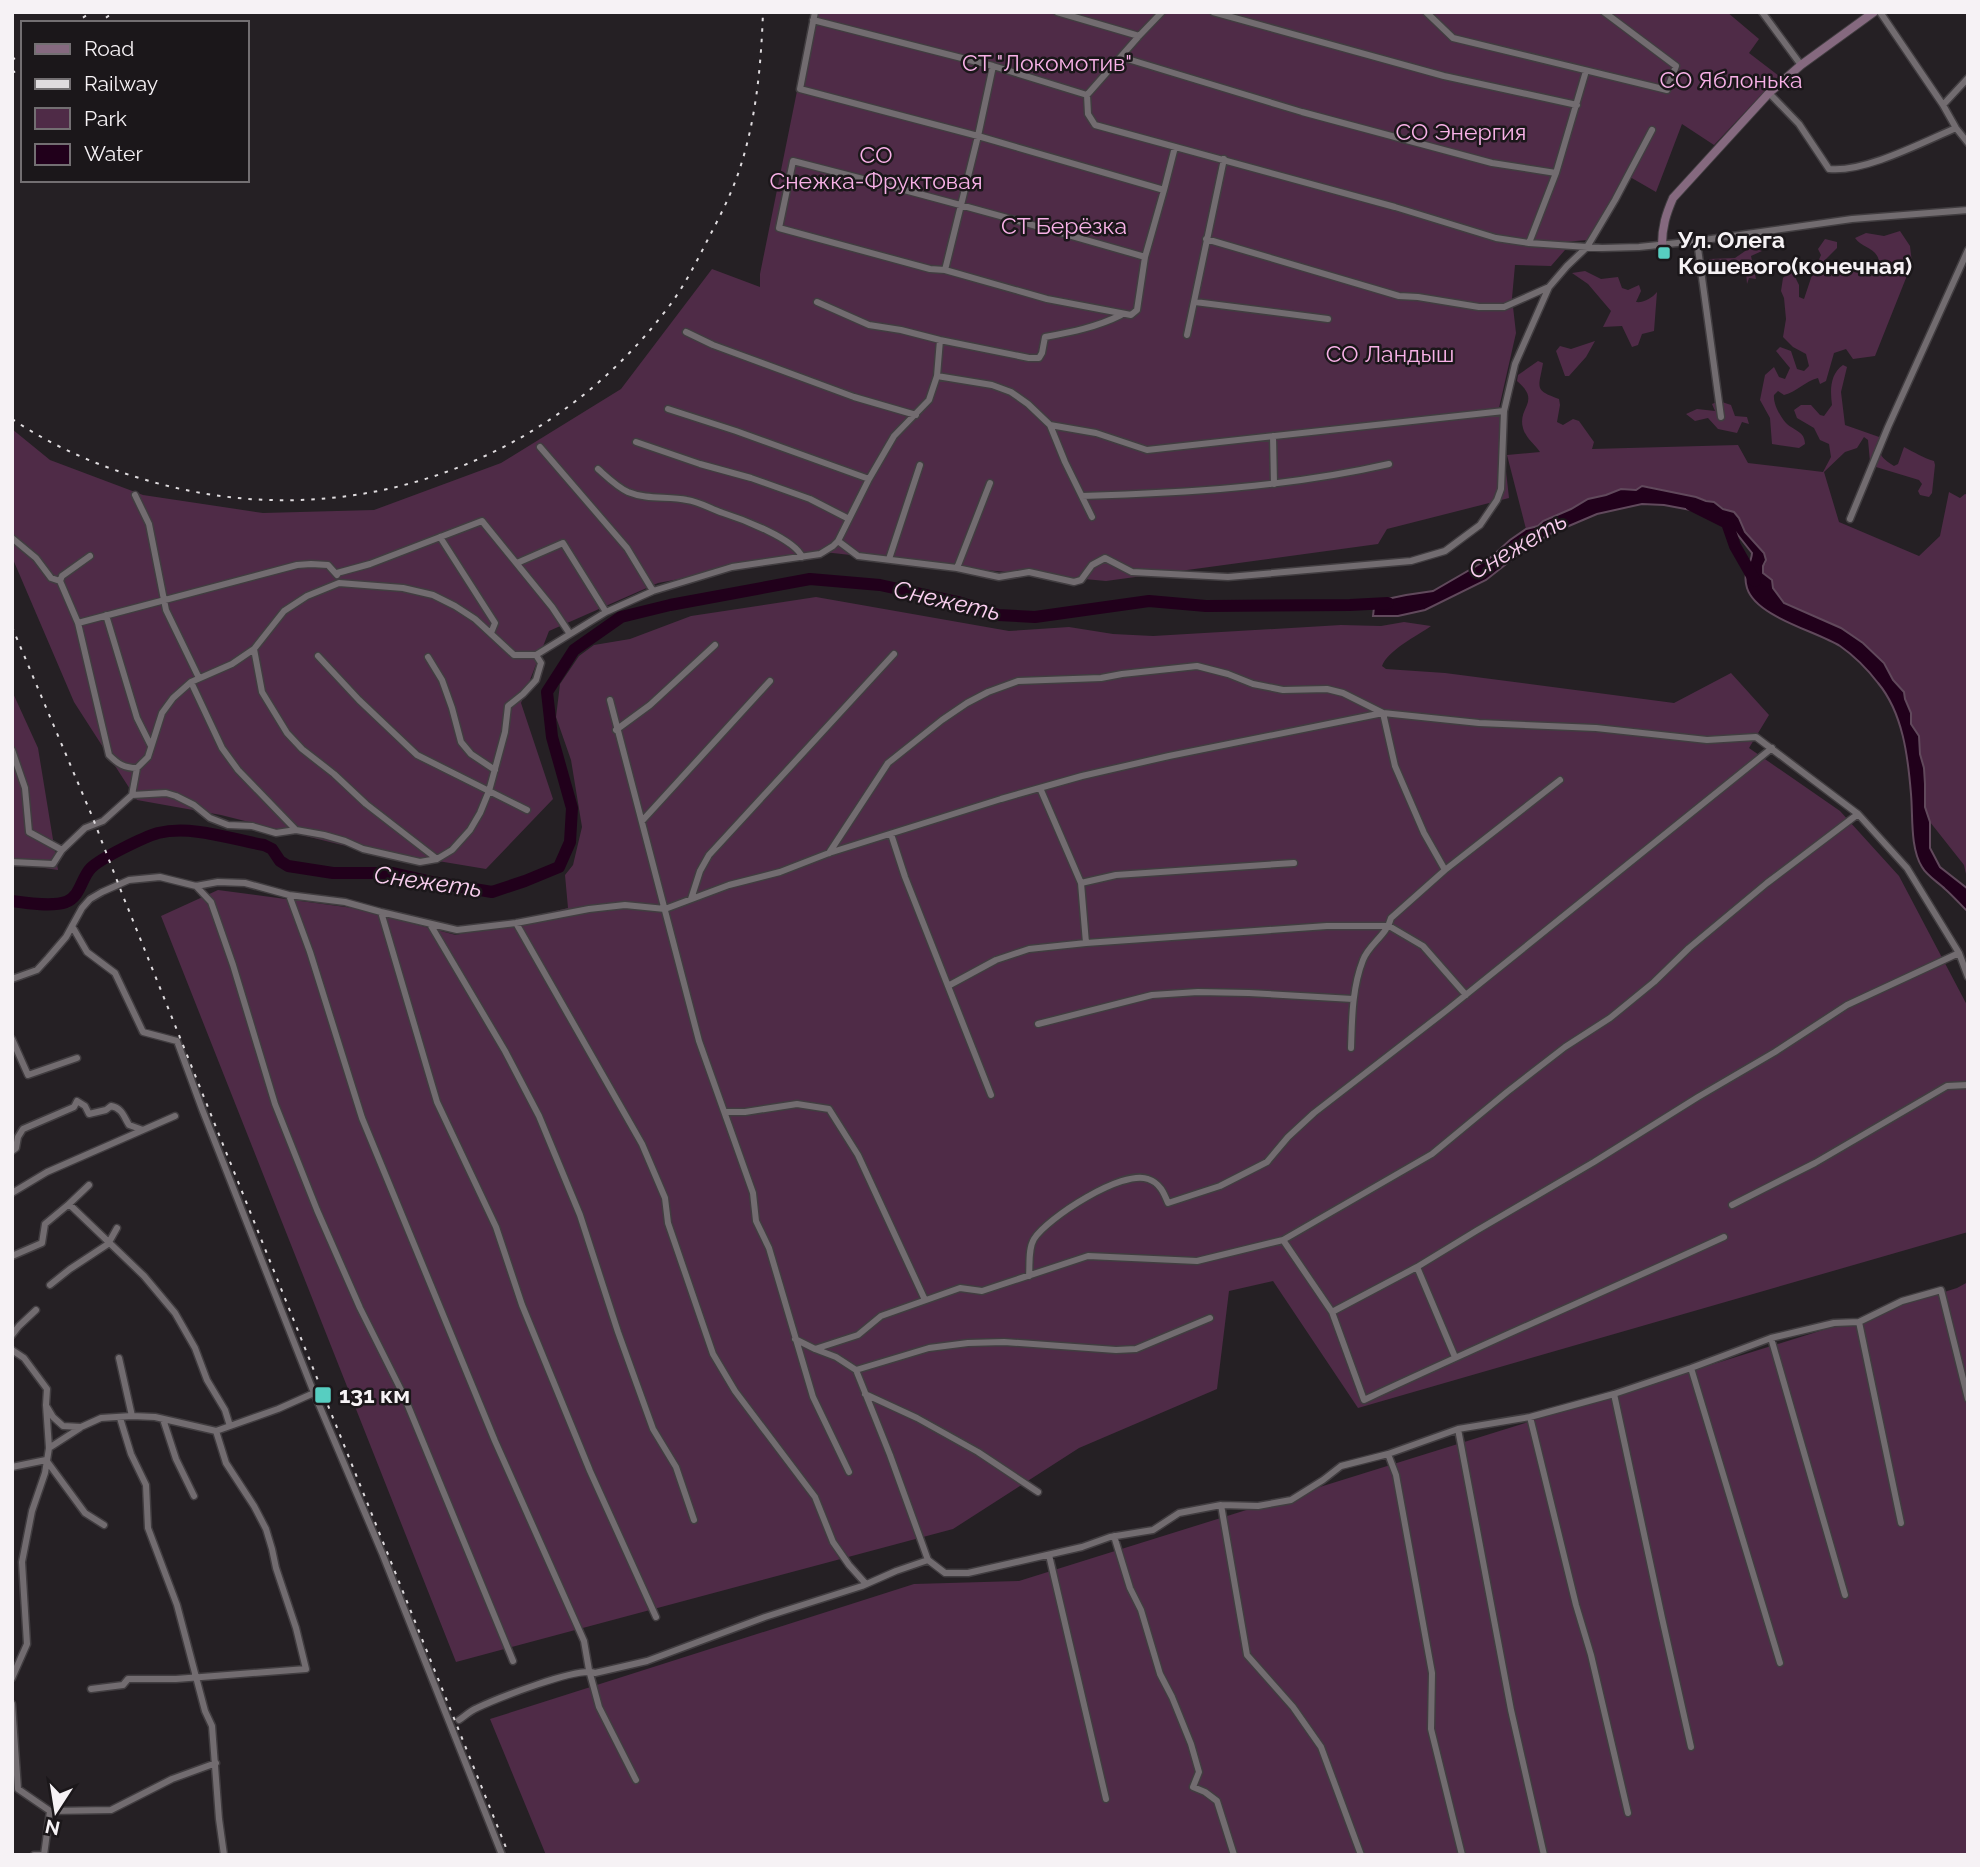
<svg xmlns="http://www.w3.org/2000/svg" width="1980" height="1867" viewBox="0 0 1980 1867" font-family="Raleway,sans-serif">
  <rect width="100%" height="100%" fill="#252024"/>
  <path fill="#4f2b47" d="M813 12H1727L1759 39 1749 53 1779 76 1714 145 1682 124 1656 192 1630 177 1588 240 1564 242 1565 250 1551 266 1515 265 1512 298 1516 333 1499 408 1509 498 1387 529 1378 544 1106 581 974 569 824 552 658 583 549 631 521 703 553 799 486 869 342 845 221 815 137 800 74 702 12 557V429L50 460 143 495 263 513 374 510 501 463 621 389 712 269 760 287V274Z
    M1900 231 1910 246 1912 263 1875 356 1853 359 1846 349 1834 353 1826 381 1820 384 1818 378C1805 381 1797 392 1784 395L1778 391 1774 395C1773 404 1780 416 1786 423 1794 431 1805 431 1805 444L1799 448 1772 444 1770 418 1760 400 1765 375 1774 367 1779 377 1785 379 1790 368 1776 351 1780 347 1791 351 1797 369 1804 371 1809 366 1806 354 1793 347 1783 337 1786 319 1784 298 1781 291 1783 278 1791 269 1799 285V297L1804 299 1812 275 1821 255 1818 249 1825 239 1837 242V248L1824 261V267L1829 270 1832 265 1844 260 1874 265 1879 261C1876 247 1862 248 1855 238L1866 233 1884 236Z
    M1751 247 1762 251 1751 256 1756 279 1749 278 1747 284 1746 272 1740 267 1726 272 1721 267H1710L1709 259 1735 258Z
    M1585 271 1601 279 1618 277 1622 288 1628 290 1639 285 1641 291 1636 302C1644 303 1652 298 1657 292L1654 331 1642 334 1638 345 1632 347 1622 326 1603 327 1611 311 1588 284 1572 273Z
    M1595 341 1586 357 1569 376H1565L1556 351 1560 346 1571 349Z
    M1538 361 1543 363C1539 388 1533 390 1559 399L1560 405 1557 422 1563 425 1573 419 1579 421 1594 442 1592 449 1738 445 1748 463 1823 472 1831 457 1829 444 1820 440 1814 428 1797 418 1794 410 1801 405H1811L1820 415 1824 416 1832 405C1830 390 1830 374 1843 365L1847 367 1841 392 1845 425 1882 438C1878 455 1880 457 1894 466L1898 464 1904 447C1914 452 1923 458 1934 461L1935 465 1932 493 1929 497 1920 495 1918 491 1922 484 1919 480 1876 467 1870 462 1868 440 1864 437 1857 448 1845 452 1824 472 1839 522 1919 556 1940 536 1949 492 1960 498 1965 494 1968 495V883L1964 865 1930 822 1925 807V784L1924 768 1920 754 1919 736 1911 724V713L1905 699 1903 692 1893 680 1884 663 1841 628 1784 603 1763 573V566L1766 563 1764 553 1745 532 1739 518 1714 502 1646 486 1636 490 1621 489 1606 495 1588 499 1571 509 1543 521 1538 526 1526 529 1507 455 1540 452C1535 445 1525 437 1523 428 1517 407 1542 402 1517 381L1518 375Z
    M1719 401 1731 405 1735 416 1747 417 1749 424 1742 422 1737 433 1718 429 1708 418 1695 421 1686 414 1697 409 1715 411 1712 404Z
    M816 597 1009 631 1069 627 1113 634 1153 636 1341 625 1381 626 1404 622 1431 626C1417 636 1388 650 1382 666L1386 669 1445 673 1674 703 1731 673 1769 715 1749 748 1840 811 1899 876 1968 1007V1232L1358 1408 1273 1281 1229 1291 1217 1389 1079 1448 953 1529 456 1662 161 916 218 890 353 908 456 935 568 908 565 875 573 865 582 827 571 760 556 717 560 684 579 656 594 645 630 639 691 616Z
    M12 691 38 748 58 870 12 863Z
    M1968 1282V1855H546L490 1719 914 1584 1019 1581 1957 1288Z"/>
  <path fill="#21001b" stroke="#61495c" stroke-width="2" d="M1642 486 1696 497 1706 501 1714 502 1723 509 1734 512 1739 518 1745 532 1764 553 1766 560 1763 566V573L1772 580 1773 588 1784 603 1841 628 1863 643 1884 663 1893 680 1904 692 1905 699 1911 713V724L1919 736 1920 754 1924 768 1925 784V807L1930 822V848L1940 867 1968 889V912C1960 904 1953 896 1945 889 1938 882 1927 876 1922 867 1910 848 1913 816 1911 794 1908 757 1903 713 1878 683 1868 670 1853 655 1840 646 1816 631 1756 617 1747 588 1742 572 1751 566 1752 553L1733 529 1712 514 1664 505 1642 504 1597 514 1550 534 1524 550 1486 580 1425 610 1398 616H1373L1375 599H1387L1406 595 1433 591 1490 558 1510 540 1526 529 1538 526 1543 521 1571 509 1588 499 1606 495 1621 489 1636 490Z"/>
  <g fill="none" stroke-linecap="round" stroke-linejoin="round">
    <path stroke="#21001b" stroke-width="12" d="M1691 505 1727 523 1735 546 1755 581
      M12 901C26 903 52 907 66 902 81 896 81 878 91 868 101 858 144 837 158 833 192 825 230 839 264 845L272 849 280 861 288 866 333 873H393L432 882 492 892 525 881 559 867 570 842 572 808 552 737 547 692 574 650 621 617 670 605 810 579 880 585 958 602 998 615 1035 617 1149 601 1206 606 1350 605 1388 603"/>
    <g stroke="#413d40" stroke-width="9">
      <path id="street" d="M815 12 800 89 978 136 1164 190
        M1057 12 1139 36
        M1213 12 1444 76 1577 105
        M1426 12 1453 38 1667 90 1676 66 1604 12
        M1762 12 1801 65
        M1880 12 1943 105 1956 128 1968 143
        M813 20 993 66 1087 95
        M1121 57 1302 112 1492 163 1556 173
        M1769 93 1799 124 1829 169C1864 173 1923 142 1956 128
        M1087 95 1088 114 1095 125 1395 207 1496 238 1529 243 1602 248 1639 247 1697 241 1852 219 1968 210
        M1087 95 1139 36 1162 12
        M1943 105 1968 78
        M1206 239 1399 296 1418 297 1479 307H1504L1549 287
        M1697 241 1721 417
        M1529 243 1556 173 1586 71
        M1145 257C1028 223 911 191 793 161L779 228 930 269 945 270 1047 299 1131 315 1137 310 1145 257 1164 190 1175 147
        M945 270 978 136 993 66
        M817 302 869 325 901 330 940 340 1029 358H1039L1042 353 1045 337C1072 332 1097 327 1121 315
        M1195 302 1328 319
        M686 332 713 345 854 397 916 415
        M1187 335 1224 159
        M937 376 992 385 1011 392 1028 404 1050 425 1096 433 1147 450 1504 411
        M668 409 736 431 869 479
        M1050 425 1065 462 1092 517
        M1273 436 1274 484
        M636 442 700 464 751 478 810 499 849 519
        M540 447 627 548 653 591
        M598 469C607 477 617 487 628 492 647 500 668 496 687 500 700 502 711 509 723 513 742 519 795 539 802 557
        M135 495 149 524 166 610 199 678
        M1082 496C1185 493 1288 487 1389 464
        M1850 519 1888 427 1968 250
        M440 537 495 623 491 633
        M12 538 36 558 51 578 60 581 78 623 109 755C118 764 124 768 137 768L148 757 162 713 173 698 191 682 232 664 254 649 284 611 307 596 339 583 403 588 433 595 455 606 475 619 514 655H536L606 612 653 591 732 567 820 554 833 546 838 541 869 479 894 436 929 400 937 376 940 340
        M838 541 858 556 957 568 999 577 1029 572 1074 582 1081 580 1092 565 1105 558 1132 572 1228 577 1411 561 1445 551 1480 525 1497 500 1501 489 1504 411 1515 364 1549 287 1567 266 1587 247 1615 200 1652 130
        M889 559 920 465
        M517 563 563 543 606 612
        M957 568 990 483
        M337 573 370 564 482 521 552 607 570 634
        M60 581 62 576 90 556
        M106 615 137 718 151 746
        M78 623 297 565 311 564 328 565 337 575
        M254 649 262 692 287 733 302 749 334 774 366 804 437 859
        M318 656 359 700 417 755 527 810
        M428 657 442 680 452 708 461 742 471 754 495 770
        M191 682 222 748 238 770 296 830
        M610 700 699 1041 753 1193 756 1221 769 1248 813 1397 849 1472
        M1383 713 1395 766 1424 833 1445 870
        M616 730 650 705 715 645
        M12 750 25 788 29 832 62 850
        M1040 788 1081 883 1086 943
        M132 795 166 793 176 796 194 805 210 818 228 825 252 826 276 833 296 830 324 835 345 841 363 849 420 862 437 859 452 850 470 830 480 813 489 791 505 732 508 706 523 694 536 680 541 663 536 655
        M642 821 770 681
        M891 834 905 877 991 1095
        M829 853 888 763 942 720 967 703 988 692 1018 681 1101 678 1122 674 1197 666 1228 674 1253 684 1283 690 1327 689 1343 693 1383 713 1479 723 1596 728 1707 740 1756 737 1858 814 1907 868 1959 953 1968 977
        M12 862 53 864 62 850 85 828 103 821 132 795 137 768
        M1081 883 1116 875 1294 863
        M196 886 211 902 233 965 275 1104 317 1210 360 1308 404 1396 513 1661
        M289 895 310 952 362 1118 495 1441 584 1641 589 1670 599 1707 636 1780
        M691 899 700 871 709 855 894 654
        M381 912 437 1102 496 1227 522 1305 590 1471 656 1617
        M516 923 642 1144 665 1198 668 1223 713 1354 735 1391 815 1497 833 1542 849 1565 866 1584
        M430 924 505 1051 539 1116 580 1215 618 1332 653 1429 676 1467 694 1520
        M72 926 87 952 115 973 143 1032 177 1041 202 1109 314 1393 382 1553 502 1855
        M12 979 37 970 48 958 66 937 82 908 90 899 102 892 129 880 160 877 196 886 218 882 245 883 289 895 345 902 381 912 457 930 516 923 589 909 625 905 665 909 729 885 780 872 829 853 1001 799 1082 776 1169 756 1383 713
        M948 986 996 960 1029 949 1086 943 1327 926H1389L1423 946 1466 995
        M1038 1024 1152 995 1198 992 1249 993 1353 999
        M12 1039 28 1075 77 1058
        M1351 1048C1352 1019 1352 988 1363 960 1369 944 1387 935 1391 918L1445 870 1560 780
        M726 1112H745L797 1104 829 1109 858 1155 925 1300
        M12 1151 16 1148 18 1137 23 1129 74 1107 77 1101 85 1106 89 1114 106 1110 111 1106C122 1108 124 1117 129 1125L143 1130
        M12 1193 47 1172 175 1116
        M69 1204 144 1276 175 1313 195 1348 207 1380 225 1410 230 1426
        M1732 1205 1815 1163 1947 1086 1968 1085
        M1283 1240 1332 1312 1364 1400C1483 1344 1604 1292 1724 1237
        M12 1256 42 1243 45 1224 69 1204 89 1185
        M1417 1267 1455 1357
        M1029 1276C1030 1264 1028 1249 1034 1239 1047 1218 1123 1169 1148 1179 1160 1183 1164 1193 1168 1203L1220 1186 1267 1162 1288 1137 1314 1113 1447 1010 1772 748
        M50 1285 70 1269 108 1244 117 1228
        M1332 1312 1417 1267 1476 1231 1594 1162 1698 1097 1775 1052 1847 1005 1959 953
        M1859 1322 1901 1523
        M12 1335 19 1326 36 1310
        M1771 1338 1845 1595
        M795 1339 815 1349 858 1335 881 1316 960 1288 982 1291 1088 1256 1197 1261 1283 1240 1432 1154 1507 1092 1565 1047 1610 1018 1654 982 1689 948 1767 883 1858 814
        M815 1349 836 1357 856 1370 890 1455 928 1560
        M12 1350 24 1358 47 1389 46 1405 49 1448 45 1473 32 1511 22 1562 27 1644 12 1678
        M119 1358 132 1416
        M1691 1368 1780 1663
        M856 1370 929 1348 968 1343 1004 1342 1116 1350 1136 1349 1210 1318
        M865 1394 917 1418 978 1452 1038 1492
        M1614 1394 1662 1618 1691 1747
        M47 1407 53 1417 63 1426 81 1427 101 1418 132 1416 155 1417 216 1431 278 1409 314 1393
        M1530 1417 1576 1605 1591 1655 1628 1813
        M120 1418 131 1454 146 1485 148 1528 177 1605 205 1711 212 1726 219 1819 224 1855
        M163 1419 176 1459 194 1496
        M1458 1429 1511 1710 1544 1855
        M49 1448 80 1428
        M1388 1454 1396 1475 1432 1673 1431 1729 1462 1855
        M12 1467 46 1460 85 1513 104 1525
        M1221 1505 1247 1655 1293 1707 1321 1747 1361 1855
        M1114 1536 1130 1588 1141 1610 1160 1674 1172 1697 1191 1744 1199 1772 1193 1787 1205 1792 1217 1801 1234 1855
        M1049 1555 1106 1799
        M91 1689 123 1685 128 1679H176L306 1669 296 1628 276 1568 272 1549 266 1529 254 1506 226 1463 216 1431
        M12 1704 18 1789 50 1811
        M459 1720C465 1716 470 1711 477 1708 496 1699 579 1666 595 1673L647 1661 765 1617 862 1586 896 1571 928 1560 945 1573H968L1082 1547 1110 1537 1153 1530 1179 1513 1221 1505 1258 1506 1291 1500 1323 1480 1341 1466 1388 1454 1458 1429 1530 1417 1614 1394 1691 1368 1771 1338 1834 1323 1859 1322 1902 1301 1941 1290 1968 1399
        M34 1855H44L50 1811 111 1810 172 1779 216 1763"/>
    </g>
    <g stroke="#413d40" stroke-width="10">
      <path id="secondary" d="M1662 245C1662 227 1666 214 1673 198L1769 93 1801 65 1874 12"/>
    </g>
    <use href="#street" stroke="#726c70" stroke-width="6"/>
    <use href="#secondary" stroke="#85697f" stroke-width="8"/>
    <path stroke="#dfdbde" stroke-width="2" stroke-dasharray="3.5 7" stroke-linecap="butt" d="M74 23 92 12
      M97 23 115 12
      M12 60 23 53
      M12 73 23 67
      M12 419C54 447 98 466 146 480 341 538 548 469 670 305 684 286 696 263 707 241 718 220 730 197 738 174 756 122 761 67 763 12
      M12 627 92 816 123 896 509 1855"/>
  </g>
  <g fill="#57cec1" stroke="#1b171a" stroke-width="2.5">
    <rect x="1657" y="246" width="14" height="14" rx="3.5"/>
    <rect x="314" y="1386" width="18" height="18" rx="3.5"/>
  </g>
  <g text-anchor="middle" stroke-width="5" stroke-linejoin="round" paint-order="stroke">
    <g font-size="23" fill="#f8b1e7" stroke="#1b171a">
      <text x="1047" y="71">СТ "Локомотив"</text>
      <text x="1731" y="88">СО Яблонька</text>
      <text x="1461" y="140">СО Энергия</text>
      <text x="876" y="163">СО<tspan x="876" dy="26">Снежка-Фруктовая</tspan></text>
      <text x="1064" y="234">СТ Берёзка</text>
      <text x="1390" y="362">СО Ландыш</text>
    </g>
    <g font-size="23" font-weight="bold" fill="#f6f2f5" stroke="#1b171a" text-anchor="start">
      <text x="1678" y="248">Ул. Олега<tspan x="1678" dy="26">Кошевого(конечная)</tspan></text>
      <text x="339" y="1403">131 км</text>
    </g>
    <g font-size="24" font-style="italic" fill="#fcd0f1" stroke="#1b171a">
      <text transform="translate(1518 546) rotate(-30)" y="8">Снежеть</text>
      <text transform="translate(947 601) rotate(13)" y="8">Снежеть</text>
      <text transform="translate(428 882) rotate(8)" y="8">Снежеть</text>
    </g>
  </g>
  <rect width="1980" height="1867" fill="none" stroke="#f6f2f5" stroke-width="28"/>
  <rect x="21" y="21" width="228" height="161" fill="#1b171a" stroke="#736f72" stroke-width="2"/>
  <rect x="35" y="44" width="35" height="10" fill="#85697f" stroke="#736f72" stroke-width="2"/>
  <text x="84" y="56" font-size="21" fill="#f6f2f5">Road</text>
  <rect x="35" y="79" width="35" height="10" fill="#dfdbde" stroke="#736f72" stroke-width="2"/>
  <text x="84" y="91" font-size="21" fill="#f6f2f5">Railway</text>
  <rect x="35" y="108" width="35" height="21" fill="#4f2b47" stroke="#736f72" stroke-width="2"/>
  <text x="84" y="126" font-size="21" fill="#f6f2f5">Park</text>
  <rect x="35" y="144" width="35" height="21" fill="#21001b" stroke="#736f72" stroke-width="2"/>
  <text x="84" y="161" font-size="21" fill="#f6f2f5">Water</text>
  <g transform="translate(56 1811) rotate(192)" stroke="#1b171a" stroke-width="5" paint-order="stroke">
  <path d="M0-5L12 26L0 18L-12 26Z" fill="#f6f2f5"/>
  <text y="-10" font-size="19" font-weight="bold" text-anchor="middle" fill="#f6f2f5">N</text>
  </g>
</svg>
